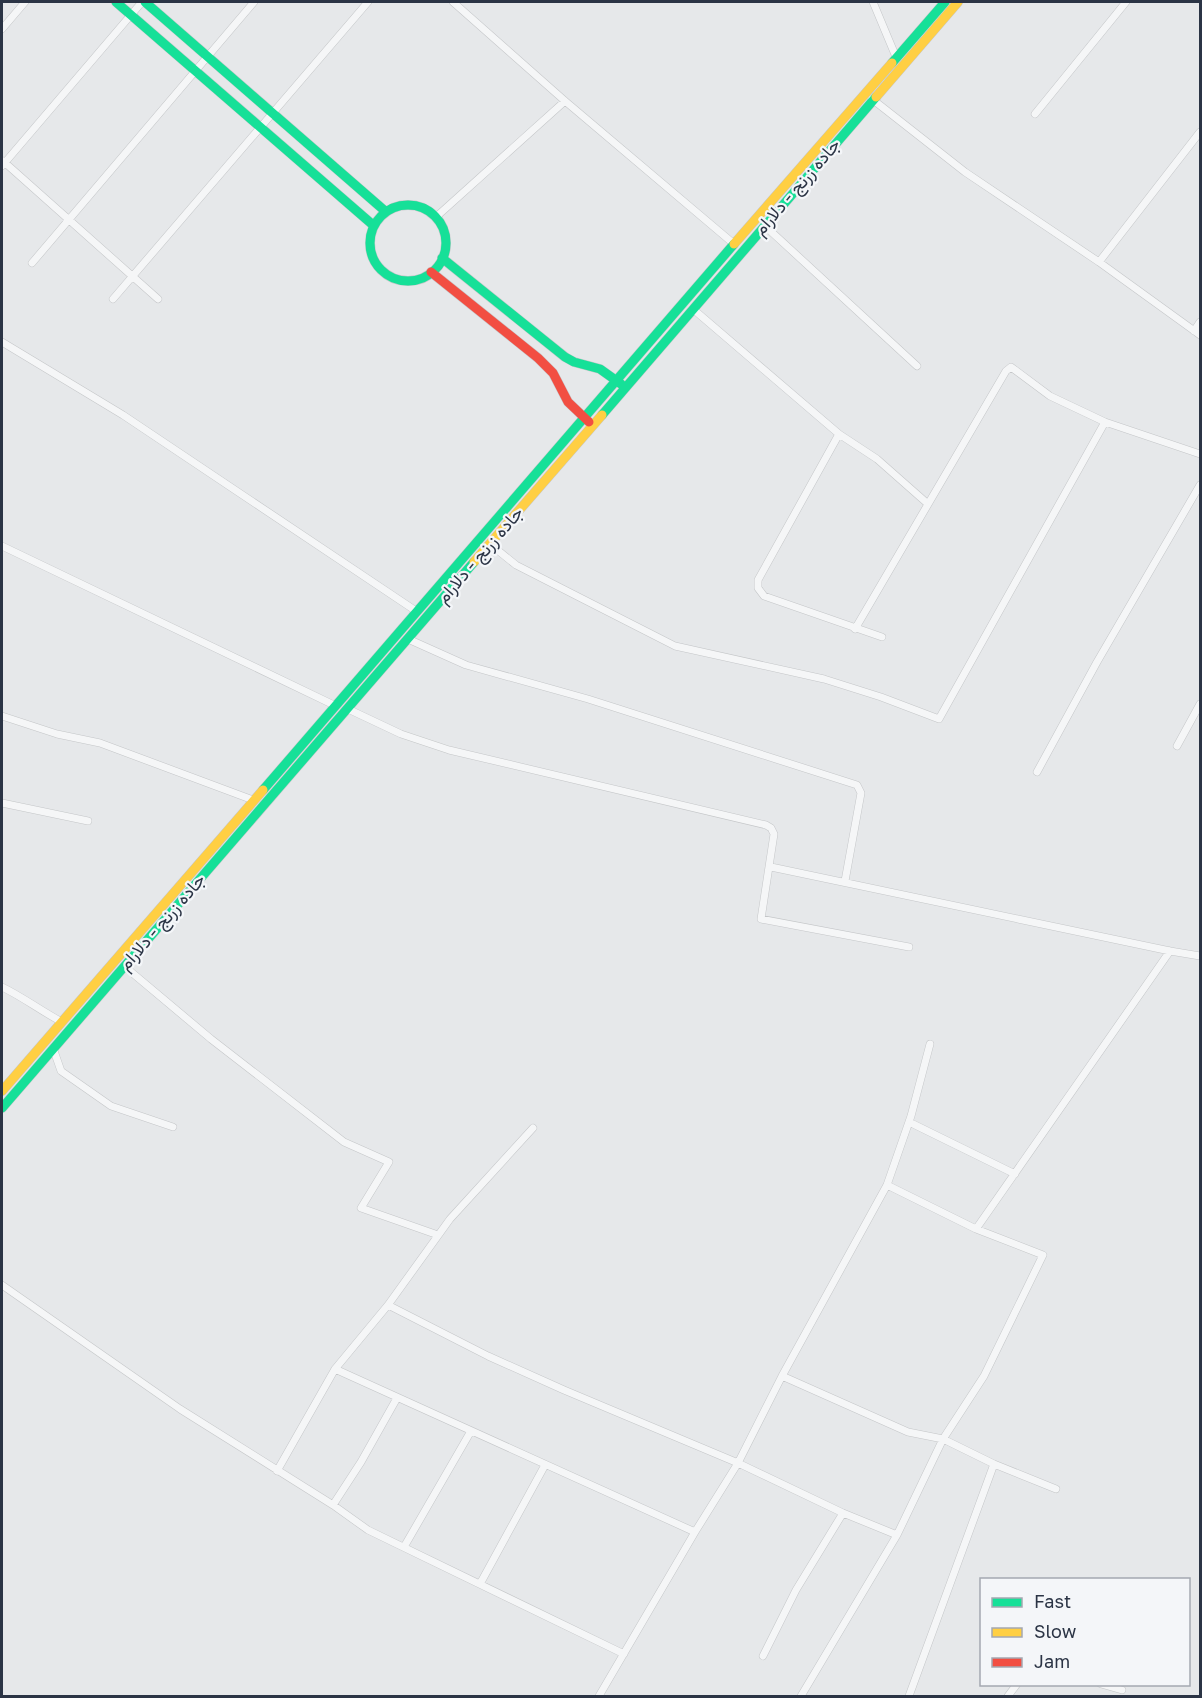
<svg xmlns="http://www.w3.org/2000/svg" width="1202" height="1698" viewBox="0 0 1202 1698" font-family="'Golos Text',Vazirmatn,sans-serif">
  <rect width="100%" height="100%" fill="#e6e8ea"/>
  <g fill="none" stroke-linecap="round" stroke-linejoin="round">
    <g stroke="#c4c6c8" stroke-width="8">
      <path id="street" d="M453 2 565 101 734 244
        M873 2 896 57
        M2 29 25 2
        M872 99 965 172 1099 262 1200 335
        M1035 114 1126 2
        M3 161 158 299
        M2 166 142 2
        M436 217 565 101
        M764 225 917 366
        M1099 262 1200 132
        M32 263 254 2
        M113 299 368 2
        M693 309 839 434 877 459 928 504
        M1194 331 1200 322
        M2 342 123 415 416 611
        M839 434 758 580V588L764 596 882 637
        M490 544 516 565 675 646 824 679 881 697 939 719 1105 422
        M2 546 336 706
        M855 629 1006 371 1011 367 1050 396 1105 422 1200 454
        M408 639 466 665 588 699 857 785 861 793 845 881
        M348 709 401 734 449 750 766 825 771 828 774 834 761 919 909 947
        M2 716 57 734 100 743 253 800
        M1177 746 1200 704
        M1037 772 1097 662 1200 485
        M2 803 88 821
        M771 867 1170 951 1200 956
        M124 966 211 1039 344 1142 389 1162 361 1208 438 1235
        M2 987C23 997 41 1011 62 1022
        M53 1048 61 1071 111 1106 173 1127
        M909 1122 1015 1174
        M533 1128 450 1219 388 1305 488 1356 564 1390 738 1463 843 1513 897 1535
        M976 1229 1170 951
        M2 1285 180 1409 333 1505 368 1530 624 1654
        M335 1369 695 1532
        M782 1376 908 1432 943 1439 994 1464 1056 1489
        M277 1471 335 1369 388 1305
        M333 1505 361 1462 397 1398
        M404 1547 471 1431
        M480 1584 545 1465
        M763 1656 796 1590 843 1513
        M1101 1684 1122 1690
        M599 1696 695 1532 738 1463 782 1376 887 1185 911 1116 930 1044
        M801 1696 897 1535 943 1439 984 1376 1043 1255 976 1229 887 1185
        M909 1696 994 1464
        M1008 1696 1017 1684"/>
    </g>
    <g stroke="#c4c6c8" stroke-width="10">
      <path id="fast" d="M116 2 373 225
        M145 2 385 211
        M892 63 945 2
        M370 243a38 38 0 1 1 76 0a38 38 0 1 1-76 0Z
        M442 258 565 357 574 362 600 369 621 384
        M602 415 876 97
        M263 790 734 244
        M2 1108 474 562"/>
    </g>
    <g stroke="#c4c6c8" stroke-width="10">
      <path id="slow" d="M876 97 958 2
        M734 244 892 63
        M474 562 602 415
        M2 1091 263 790"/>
    </g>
    <g stroke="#c4c6c8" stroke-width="10">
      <path id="jam" d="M431 272 538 358 553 373 568 402 589 422"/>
    </g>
    <use href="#street" stroke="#f5f6f7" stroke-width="7"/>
    <use href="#fast" stroke="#16e098" stroke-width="9"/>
    <use href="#slow" stroke="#ffcf43" stroke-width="9"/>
    <use href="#jam" stroke="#f24e42" stroke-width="9"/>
  </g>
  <g text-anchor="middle" stroke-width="4.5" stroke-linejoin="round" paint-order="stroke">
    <g font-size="18" fill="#2b3445" stroke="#f4f6f9">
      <text transform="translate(797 187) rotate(-49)" y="6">جاده زرنج - دلارام</text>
      <text transform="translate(480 555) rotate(-49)" y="6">جاده زرنج - دلارام</text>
      <text transform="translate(162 922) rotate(-49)" y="6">جاده زرنج - دلارام</text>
    </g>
  </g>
  <rect width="1202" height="1698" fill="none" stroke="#2b3445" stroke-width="6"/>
  <rect x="980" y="1578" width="210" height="108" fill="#f4f6f9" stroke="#a4a8b1" stroke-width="1.5"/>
  <rect x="992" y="1598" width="30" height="9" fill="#16e098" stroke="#a4a8b1" stroke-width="1.5"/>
  <text x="1034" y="1608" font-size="18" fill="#2b3445">Fast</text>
  <rect x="992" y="1628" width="30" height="9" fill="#ffcf43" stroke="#a4a8b1" stroke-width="1.5"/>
  <text x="1034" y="1638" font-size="18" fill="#2b3445">Slow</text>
  <rect x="992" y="1658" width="30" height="9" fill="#f24e42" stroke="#a4a8b1" stroke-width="1.5"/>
  <text x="1034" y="1668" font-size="18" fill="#2b3445">Jam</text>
</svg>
